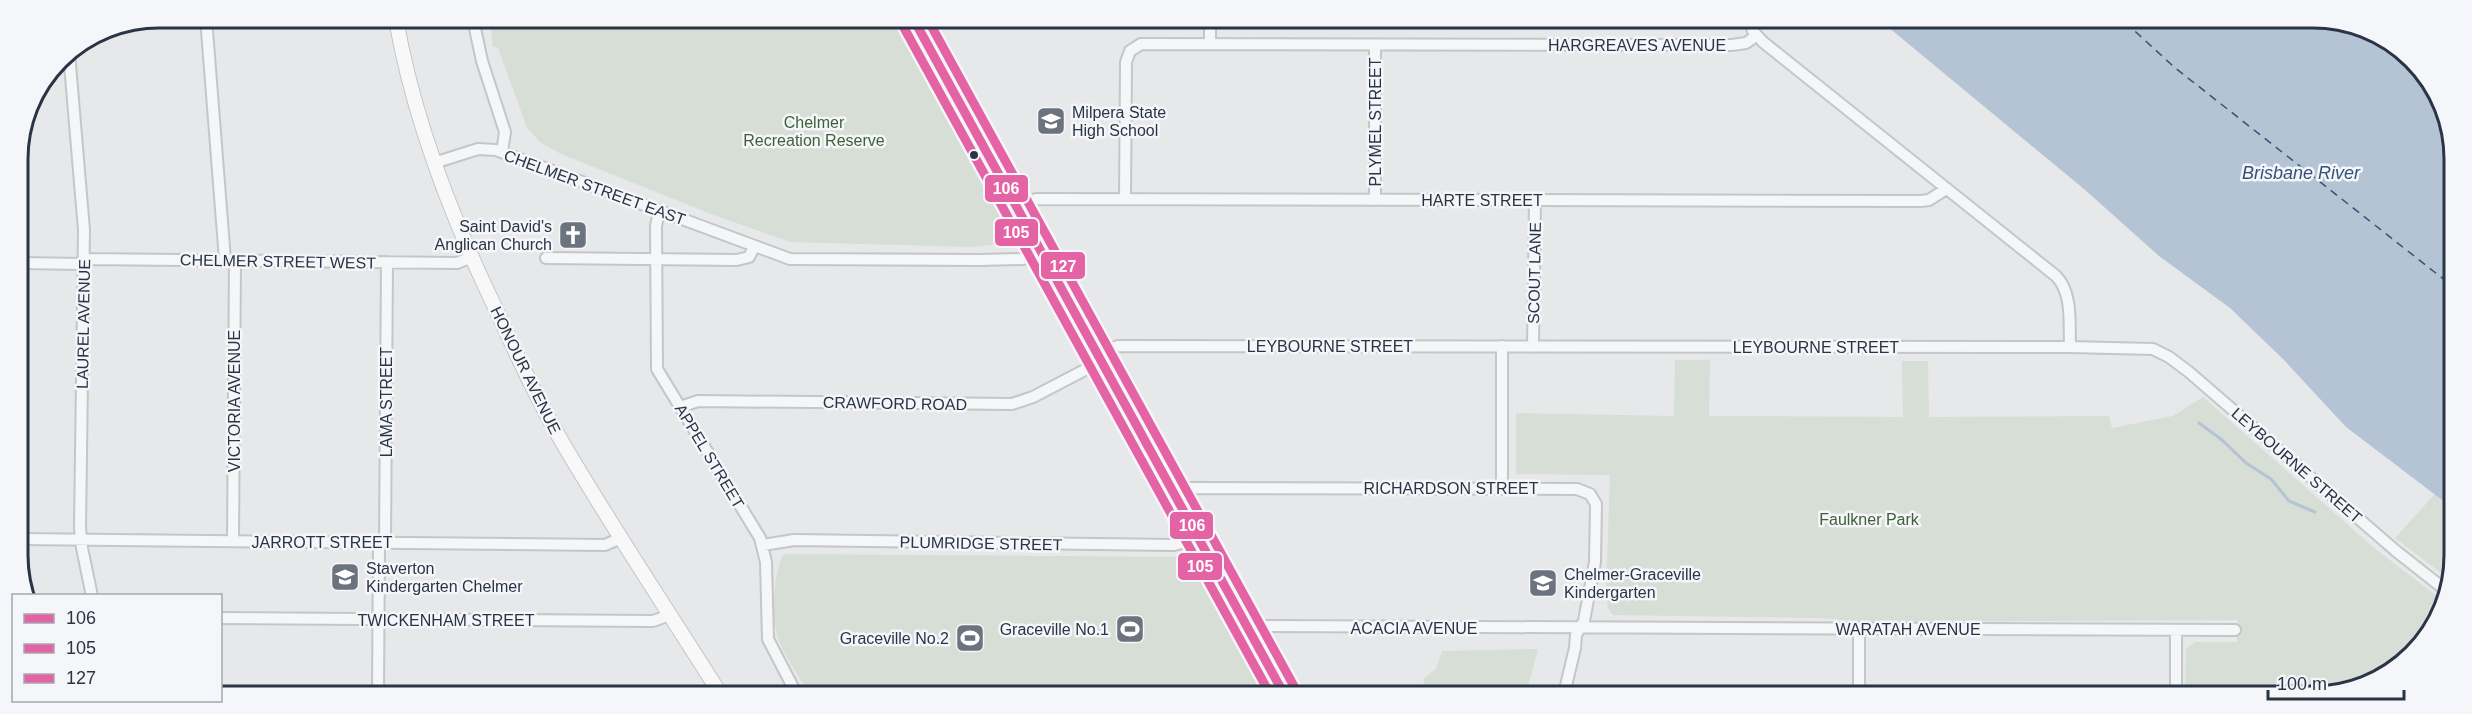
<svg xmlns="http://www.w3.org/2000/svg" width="2472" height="714" viewBox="0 0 2472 714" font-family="Helvetica,sans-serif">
  <rect width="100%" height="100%" fill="#e6e8ea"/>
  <path fill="#d6ded6" d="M515 19 899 20 1019 242 972 247 790 242 711 214 561 154 540 142 527 128 498 48 493 46 491 30 516 26Z
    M1675 360H1710L1709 416 1903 417 1902 361H1928L1929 417 2109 416 2112 428 2173 416 2203 397 2373 547 2443 601 2405 661 2366 685 2321 696 2185 695 2186 649 2195 642H2237V620L1864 622 1821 618 1613 615 1608 608 1606 592 1610 475 1516 474V413L1674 416Z
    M2435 494 2450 506 2449 579 2395 538Z
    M786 554 1192 557 1266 694 809 693C800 678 781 651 777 635 771 612 774 578 782 556Z
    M1538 649 1526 694H1423L1424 678 1436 669 1442 651Z"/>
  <path fill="#b4c4d5" d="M1882 22 2348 23 2413 60 2451 133 2450 506 2346 427 2284 360 2230 308 2159 256 2084 189Z"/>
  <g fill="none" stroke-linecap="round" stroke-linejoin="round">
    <path stroke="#b4c4d5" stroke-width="3" d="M2199 423 2222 440 2246 463 2271 479 2289 501 2315 512"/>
    <path stroke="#34527a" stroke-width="1.5" stroke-dasharray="8 6" stroke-linecap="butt" d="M2125 22 2174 67 2451 285"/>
    <g stroke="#c4c6c8" stroke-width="14">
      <path id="minor" d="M206 18 225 260
        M473 19 482 61 505 132 502 152
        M1210 20V44
        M1750 21 1753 31 1763 42 2056 276C2073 293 2069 324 2070 347
        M1375 45V200
        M69 53 84 230 80 528 82 548 92 596
        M434 163 478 149 496 150 790 259 980 260 1023 259 1044 254
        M1125 199 1126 62 1130 51 1141 44 1732 45 1746 43 1756 36
        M1017 207 1036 199 1921 201 1929 200 1946 189
        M659 211 656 226 657 369 760 538 766 562 768 639 796 693
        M546 258 737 260 749 257 754 247
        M84 259 457 263 472 257
        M19 263 84 264
        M1533 347 1535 200
        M1098 353 1118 346 2070 347 2153 349 2169 357 2189 372 2396 551 2448 592
        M680 407 698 401 1012 404 1033 397 1102 361
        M1502 488V346
        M1173 493 1189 488 1577 489 1590 494 1596 504 1595 562 1584 621 1576 635 1575 648 1564 694
        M20 539 605 545 621 538
        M233 541 235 260
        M385 543 387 262
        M763 545 794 540 1174 545 1198 539
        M220 618 653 621 670 615
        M1247 626 2235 630
        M378 692 379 543
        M1859 695V628
        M2176 695V630"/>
    </g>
    <g stroke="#c2c5c8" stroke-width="16">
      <path id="major" d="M396 19C412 111 445 200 484 284 510 339 534 395 565 447 614 530 668 611 719 692
        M914 20 1284 694"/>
    </g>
    <use href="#minor" stroke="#f5f6f7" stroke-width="10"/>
    <use href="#major" stroke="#f8f8f8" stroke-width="14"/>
    <g stroke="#f4f6f9" stroke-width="14">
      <path id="bus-1" d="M914 20 1284 694"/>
    </g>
    <g stroke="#f4f6f9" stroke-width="14">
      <path id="bus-2" d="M903 26 1270 694"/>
    </g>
    <g stroke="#f4f6f9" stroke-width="14">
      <path id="bus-3" d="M928 20 1295 688"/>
    </g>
    <use href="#bus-1" stroke="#e463a4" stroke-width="9"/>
    <use href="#bus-2" stroke="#e463a4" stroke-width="9"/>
    <use href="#bus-3" stroke="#e463a4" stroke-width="9"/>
  </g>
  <defs>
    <g id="school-square" transform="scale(1.5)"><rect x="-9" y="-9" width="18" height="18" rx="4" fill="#6c737f" stroke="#f4f6f9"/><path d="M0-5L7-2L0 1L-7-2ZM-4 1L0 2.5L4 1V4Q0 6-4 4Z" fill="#fff"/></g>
    <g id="church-square" transform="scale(1.5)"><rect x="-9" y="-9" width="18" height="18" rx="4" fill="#6c737f" stroke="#f4f6f9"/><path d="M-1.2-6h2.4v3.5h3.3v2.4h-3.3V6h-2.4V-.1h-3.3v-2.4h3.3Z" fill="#fff"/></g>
    <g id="stadium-square" transform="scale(1.5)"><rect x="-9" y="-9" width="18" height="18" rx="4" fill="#6c737f" stroke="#f4f6f9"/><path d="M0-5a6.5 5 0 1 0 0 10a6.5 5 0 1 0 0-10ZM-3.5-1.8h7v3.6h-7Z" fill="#fff"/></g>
  </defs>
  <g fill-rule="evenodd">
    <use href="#school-square" x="1051" y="121"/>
    <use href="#church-square" x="573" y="235"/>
    <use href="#school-square" x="345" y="577"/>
    <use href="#school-square" x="1543" y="583"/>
    <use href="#stadium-square" x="1130" y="629"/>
    <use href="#stadium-square" x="970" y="638"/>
  </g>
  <circle fill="#2b3445" stroke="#f4f6f9" stroke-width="2" cx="974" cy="155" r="5"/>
  <g text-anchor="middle" stroke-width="5" stroke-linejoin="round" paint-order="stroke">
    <g font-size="16" fill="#2b3445" stroke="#f4f6f9">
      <text x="1637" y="51">HARGREAVES AVENUE</text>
      <text transform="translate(1375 122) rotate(-90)" y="6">PLYMEL STREET</text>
      <text transform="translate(595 187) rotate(20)" y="6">CHELMER STREET EAST</text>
      <text x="1482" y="206">HARTE STREET</text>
      <text transform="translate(278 261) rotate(1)" y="6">CHELMER STREET WEST</text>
      <text transform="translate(1534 273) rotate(-89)" y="6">SCOUT LANE</text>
      <text transform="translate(83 324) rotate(-89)" y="6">LAUREL AVENUE</text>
      <text x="1330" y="352">LEYBOURNE STREET</text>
      <text x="1816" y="353">LEYBOURNE STREET</text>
      <text transform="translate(526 370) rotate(64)" y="6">HONOUR AVENUE</text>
      <text transform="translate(234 401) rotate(-90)" y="6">VICTORIA AVENUE</text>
      <text transform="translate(386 402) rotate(-90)" y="6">LAMA STREET</text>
      <text transform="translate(895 403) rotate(1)" y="6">CRAWFORD ROAD</text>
      <text transform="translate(710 456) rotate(59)" y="6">APPEL STREET</text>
      <text transform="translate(2297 465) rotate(41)" y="6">LEYBOURNE STREET</text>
      <text x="1451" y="494">RICHARDSON STREET</text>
      <text x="322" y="548">JARROTT STREET</text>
      <text transform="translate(981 543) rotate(1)" y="6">PLUMRIDGE STREET</text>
      <text x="446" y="626">TWICKENHAM STREET</text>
      <text x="1414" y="634">ACACIA AVENUE</text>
      <text x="1908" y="635">WARATAH AVENUE</text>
    </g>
    <g font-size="16" fill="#2b3445" stroke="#f4f6f9" text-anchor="start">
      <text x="1072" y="118">Milpera State<tspan x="1072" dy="18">High School</tspan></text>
      <text x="552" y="232" text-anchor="end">Saint David's<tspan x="552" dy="18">Anglican Church</tspan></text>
      <text x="366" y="574">Staverton<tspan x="366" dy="18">Kindergarten Chelmer</tspan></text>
      <text x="1564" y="580">Chelmer-Graceville<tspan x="1564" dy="18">Kindergarten</tspan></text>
      <text x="1109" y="635" text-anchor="end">Graceville No.1</text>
      <text x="949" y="644" text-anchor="end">Graceville No.2</text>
    </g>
    <g font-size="16" fill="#3f6138" stroke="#f4f6f9">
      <text x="814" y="128">Chelmer<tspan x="814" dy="18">Recreation Reserve</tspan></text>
      <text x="1869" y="525">Faulkner Park</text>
    </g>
    <g font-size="18" font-style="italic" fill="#34527a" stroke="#f4f6f9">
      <text x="2301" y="179">Brisbane River</text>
    </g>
  </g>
  <path d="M0 0H2472V714H0ZM159 28H2313A131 131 0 0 1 2444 159V555A131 131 0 0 1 2313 686H159A131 131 0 0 1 28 555V159A131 131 0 0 1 159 28Z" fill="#f4f6f9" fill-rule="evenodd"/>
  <path fill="none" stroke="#2b3445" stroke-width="3" d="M159 28H2313A131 131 0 0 1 2444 159V555A131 131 0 0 1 2313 686H159A131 131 0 0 1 28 555V159A131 131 0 0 1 159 28Z"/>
  <g stroke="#f4f6f9" stroke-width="2">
    <rect x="984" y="174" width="45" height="29" rx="6" fill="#e463a4"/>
    <rect x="994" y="218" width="45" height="29" rx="6" fill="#e463a4"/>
    <rect x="1040" y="251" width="46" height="29" rx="6" fill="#e463a4"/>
    <rect x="1169" y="511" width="45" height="29" rx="6" fill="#e463a4"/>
    <rect x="1177" y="552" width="46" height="29" rx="6" fill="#e463a4"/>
  </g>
  <g font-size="16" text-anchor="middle" font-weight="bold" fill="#fff">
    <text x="1006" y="194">106</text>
    <text x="1016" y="238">105</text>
    <text x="1063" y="272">127</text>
    <text x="1192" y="531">106</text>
    <text x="1200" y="572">105</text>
  </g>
  <rect x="12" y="594" width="210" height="108" fill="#f4f6f9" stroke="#a4a8b1" stroke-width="1.5"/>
  <rect x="24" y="614" width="30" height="9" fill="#e463a4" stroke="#a4a8b1" stroke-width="1.5"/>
  <text x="66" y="624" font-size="18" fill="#2b3445">106</text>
  <rect x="24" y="644" width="30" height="9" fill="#e463a4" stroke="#a4a8b1" stroke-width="1.5"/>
  <text x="66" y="654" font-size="18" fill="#2b3445">105</text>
  <rect x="24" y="674" width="30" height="9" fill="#e463a4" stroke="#a4a8b1" stroke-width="1.5"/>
  <text x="66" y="684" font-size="18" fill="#2b3445">127</text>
  <path d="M2268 690v9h136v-9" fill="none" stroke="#2b3445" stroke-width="3"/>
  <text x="2277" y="690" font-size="18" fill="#2b3445" stroke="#f4f6f9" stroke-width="4.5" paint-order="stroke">100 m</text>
</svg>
